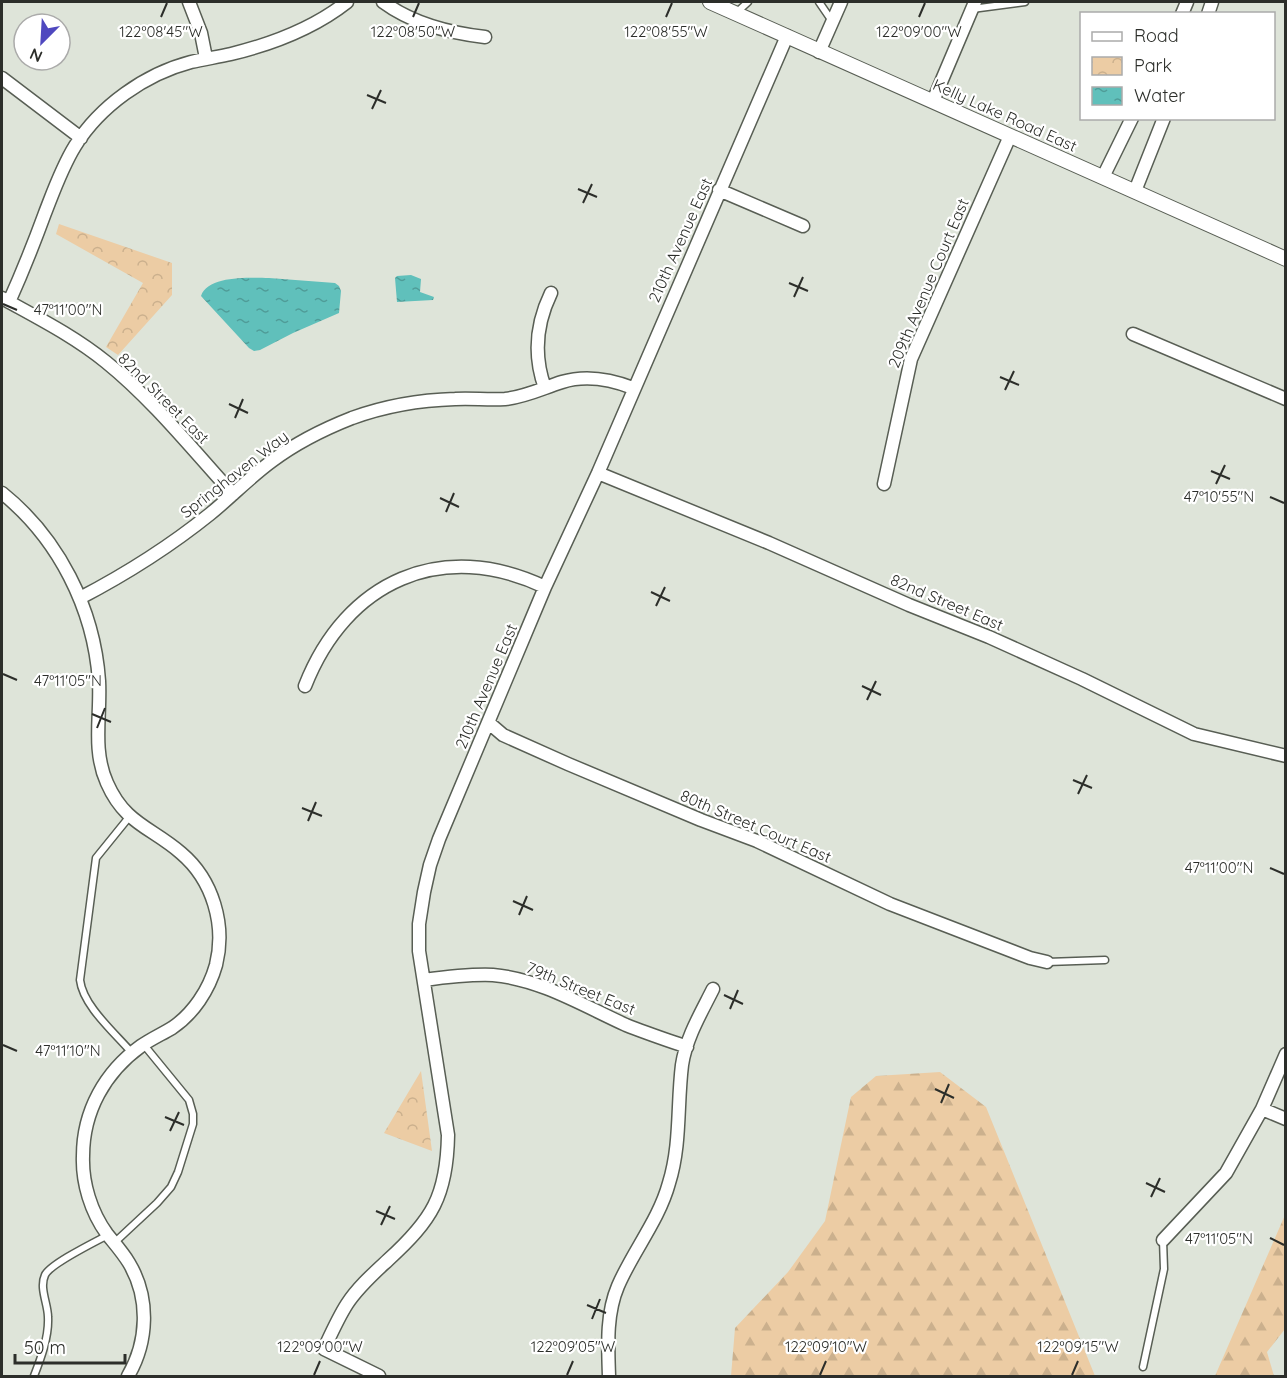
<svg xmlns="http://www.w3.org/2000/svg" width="1287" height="1378" viewBox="0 0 1287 1378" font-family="Quicksand,sans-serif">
  <defs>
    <pattern id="forest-firs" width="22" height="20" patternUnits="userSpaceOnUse" patternTransform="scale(1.5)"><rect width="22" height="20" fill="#eccca4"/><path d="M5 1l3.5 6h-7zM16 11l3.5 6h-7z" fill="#cbb08d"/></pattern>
    <pattern id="park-crowns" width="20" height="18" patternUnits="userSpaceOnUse" patternTransform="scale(1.5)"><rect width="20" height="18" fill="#eccca4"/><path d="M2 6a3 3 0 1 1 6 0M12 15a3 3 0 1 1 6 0" fill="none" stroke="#cbb08d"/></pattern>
    <pattern id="water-ripples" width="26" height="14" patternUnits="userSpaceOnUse" patternTransform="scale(1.5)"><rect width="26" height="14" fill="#60c0bb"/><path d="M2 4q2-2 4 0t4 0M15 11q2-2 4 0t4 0" fill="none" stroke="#4f9c98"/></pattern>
  </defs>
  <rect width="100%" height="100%" fill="#dee4d9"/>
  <path fill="url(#forest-firs)" d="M940 1072 986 1107 1095 1376H731L735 1328 788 1272 825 1221 851 1097 876 1076Z
    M1285 1215V1329L1267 1352 1274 1376H1215Z"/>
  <path fill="url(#park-crowns)" d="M59 224 172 263V295L118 355 106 347 143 283 56 234Z
    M421 1071 432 1151 384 1133Z"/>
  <path fill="url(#water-ripples)" d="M411 275 421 279 420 292 434 297 433 300 397 302 395 278 397 276Z
    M269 278 335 283 339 286 341 291 339 313 293 333 260 350 254 351 249 348 201 296C208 275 251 278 269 278Z"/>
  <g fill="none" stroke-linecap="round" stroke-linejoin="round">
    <g stroke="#585e54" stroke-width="9">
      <path id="service" d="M819 2 832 21
        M972 9 1025 2
        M736 13 748 2
        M130 816 96 858 80 980C83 1006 115 1033 132 1053
        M1047 962 1105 960
        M114 1243 157 1203 171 1187 178 1172 193 1124V1114L189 1100 144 1045
        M1143 1367 1164 1269 1163 1240
        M34 1376C41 1358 49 1337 48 1317 48 1304 39 1288 45 1275 50 1264 95 1242 108 1235"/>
    </g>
    <g stroke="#585e54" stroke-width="15">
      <path id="minor" d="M189 2 201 33 206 58
        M383 2C413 24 449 33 485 37
        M1182 14 1187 2
        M1208 14 1212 2
        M819 52 841 2
        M2 78 81 138
        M933 101 975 2
        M1103 177 1132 118
        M719 190 803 226
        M1135 191 1164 118
        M2 298C38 318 74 336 106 362 153 400 192 449 233 494
        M9 302C22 273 34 243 45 213 54 190 62 167 75 146 100 106 145 74 191 62 204 59 218 57 231 54 272 44 314 28 347 2
        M1133 334 1286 399
        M545 388C533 355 536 324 551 293
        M598 473 769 543 909 605 989 637 1082 679 1194 734 1286 756
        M884 484 911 359 1010 136
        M2 493C58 538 94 608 99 681 101 715 92 750 107 783 125 824 151 827 181 853 213 880 226 925 216 965 209 990 193 1014 172 1028 162 1034 151 1039 141 1046 105 1072 83 1111 83 1156 82 1183 91 1212 107 1234 115 1244 123 1253 129 1263 150 1298 148 1342 128 1376
        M80 598C126 574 169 547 210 514 231 497 250 477 272 461 296 443 324 429 352 418 385 406 420 400 455 399 471 398 488 400 505 399 525 397 543 388 562 382 585 375 610 379 633 388
        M305 686C346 581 442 538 545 587
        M489 723 503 735 568 764 701 820 757 841 890 904 1030 958 1047 962
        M424 980C446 977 470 974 493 975 540 979 584 1006 626 1025 646 1033 667 1040 687 1047
        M1262 1109 1286 1119
        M1163 1240 1226 1173 1262 1109 1286 1054
        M379 1376 324 1349C331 1334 338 1318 347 1304 358 1287 374 1273 388 1260 432 1220 447 1196 448 1135L419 951V924L424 892 430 865 439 839 545 587 598 473 787 36
        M609 1376C608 1346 606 1314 618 1286 633 1251 659 1220 669 1183 681 1145 677 1105 682 1065 686 1038 701 1013 713 989"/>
    </g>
    <g stroke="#585e54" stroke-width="16">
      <path id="tertiary" d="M710 2C901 89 1094 172 1286 259"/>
    </g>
    <use href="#service" stroke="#fff" stroke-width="6"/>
    <use href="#minor" stroke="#fff" stroke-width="12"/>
    <use href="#tertiary" stroke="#fff" stroke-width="14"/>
  </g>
  <path fill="none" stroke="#2c2e2a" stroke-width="2" d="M161 17 167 3M413 17 419 3M666 17 672 3M919 17 925 3M367 95 386 103M372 109 381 90M578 189 597 197M583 203 592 184M789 283 808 291M794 297 803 277M3 304 17 310M1000 377 1019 385M1005 390 1014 371M229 404 248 413M235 418 243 399M1211 471 1230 479M1216 484 1225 465M1270 497 1284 503M440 498 459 507M446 512 454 493M651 592 670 601M656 606 665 587M3 674 17 680M862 686 881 695M867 700 876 681M92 714 111 722M97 728 105 708M1073 780 1092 788M1078 794 1087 775M302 808 322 816M308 821 316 802M1270 868 1284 874M513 901 533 910M519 915 527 896M724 995 743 1004M730 1009 738 990M3 1045 17 1051M935 1089 954 1098M941 1103 949 1084M165 1117 184 1125M170 1131 179 1112M1146 1183 1165 1192M1151 1197 1160 1178M376 1211 395 1219M381 1225 390 1206M1270 1238 1284 1245M587 1305 606 1313M592 1319 600 1299M314 1375 320 1361M567 1375 573 1361M820 1375 826 1361M1072 1375 1078 1361"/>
  <g text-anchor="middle" stroke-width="4.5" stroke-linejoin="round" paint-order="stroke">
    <g font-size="16" fill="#2c2e2a" stroke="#fff">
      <text transform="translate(1005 115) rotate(24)" y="6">Kelly Lake Road East</text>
      <text transform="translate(680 240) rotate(-66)" y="6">210th Avenue East</text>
      <text transform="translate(928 283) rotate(-67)" y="6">209th Avenue Court East</text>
      <text transform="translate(164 398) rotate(45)" y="6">82nd Street East</text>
      <text transform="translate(234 474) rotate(-38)" y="6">Springhaven Way</text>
      <text transform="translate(947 602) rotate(23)" y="6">82nd Street East</text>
      <text transform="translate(486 686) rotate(-67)" y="6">210th Avenue East</text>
      <text transform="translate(756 826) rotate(23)" y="6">80th Street Court East</text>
      <text transform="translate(581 988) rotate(22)" y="6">79th Street East</text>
    </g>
  </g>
  <g font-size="15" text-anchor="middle" fill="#2c2e2a" stroke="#fff" stroke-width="4.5" stroke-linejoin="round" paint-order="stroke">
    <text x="161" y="37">122°08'45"W</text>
    <text x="413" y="37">122°08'50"W</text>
    <text x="666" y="37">122°08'55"W</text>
    <text x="919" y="37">122°09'00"W</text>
    <text x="68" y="315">47°11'00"N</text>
    <text x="1219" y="502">47°10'55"N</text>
    <text x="68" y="686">47°11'05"N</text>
    <text x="1219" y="873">47°11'00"N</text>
    <text x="68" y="1056">47°11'10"N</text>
    <text x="1219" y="1244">47°11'05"N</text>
    <text x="320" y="1352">122°09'00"W</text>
    <text x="573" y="1352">122°09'05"W</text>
    <text x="826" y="1352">122°09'10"W</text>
    <text x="1078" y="1352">122°09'15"W</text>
  </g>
  <rect width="1287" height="1378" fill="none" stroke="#2c2e2a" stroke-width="6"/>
  <rect x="1080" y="12" width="195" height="108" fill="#ffffff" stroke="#ababaa" stroke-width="1.5"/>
  <rect x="1092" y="32" width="30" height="9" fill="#ffffff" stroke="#ababaa" stroke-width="1.5"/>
  <text x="1134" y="42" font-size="18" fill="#2c2e2a">Road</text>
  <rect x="1092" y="57" width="30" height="18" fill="url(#park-crowns)" stroke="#ababaa" stroke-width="1.5"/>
  <text x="1134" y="72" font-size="18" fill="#2c2e2a">Park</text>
  <rect x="1092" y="87" width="30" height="18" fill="url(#water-ripples)" stroke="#ababaa" stroke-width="1.5"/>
  <text x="1134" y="102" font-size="18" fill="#2c2e2a">Water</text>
  <g transform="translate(42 42) rotate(204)"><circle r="28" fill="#ffffff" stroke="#ababaa" stroke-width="1.5"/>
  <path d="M0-4.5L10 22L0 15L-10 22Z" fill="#4f48bf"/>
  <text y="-9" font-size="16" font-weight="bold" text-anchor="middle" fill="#2c2e2a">N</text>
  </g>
  <path d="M15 1354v9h110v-9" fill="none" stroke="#2c2e2a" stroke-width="3"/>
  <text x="24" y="1354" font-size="18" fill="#2c2e2a" stroke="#ffffff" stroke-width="4.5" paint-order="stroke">50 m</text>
</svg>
